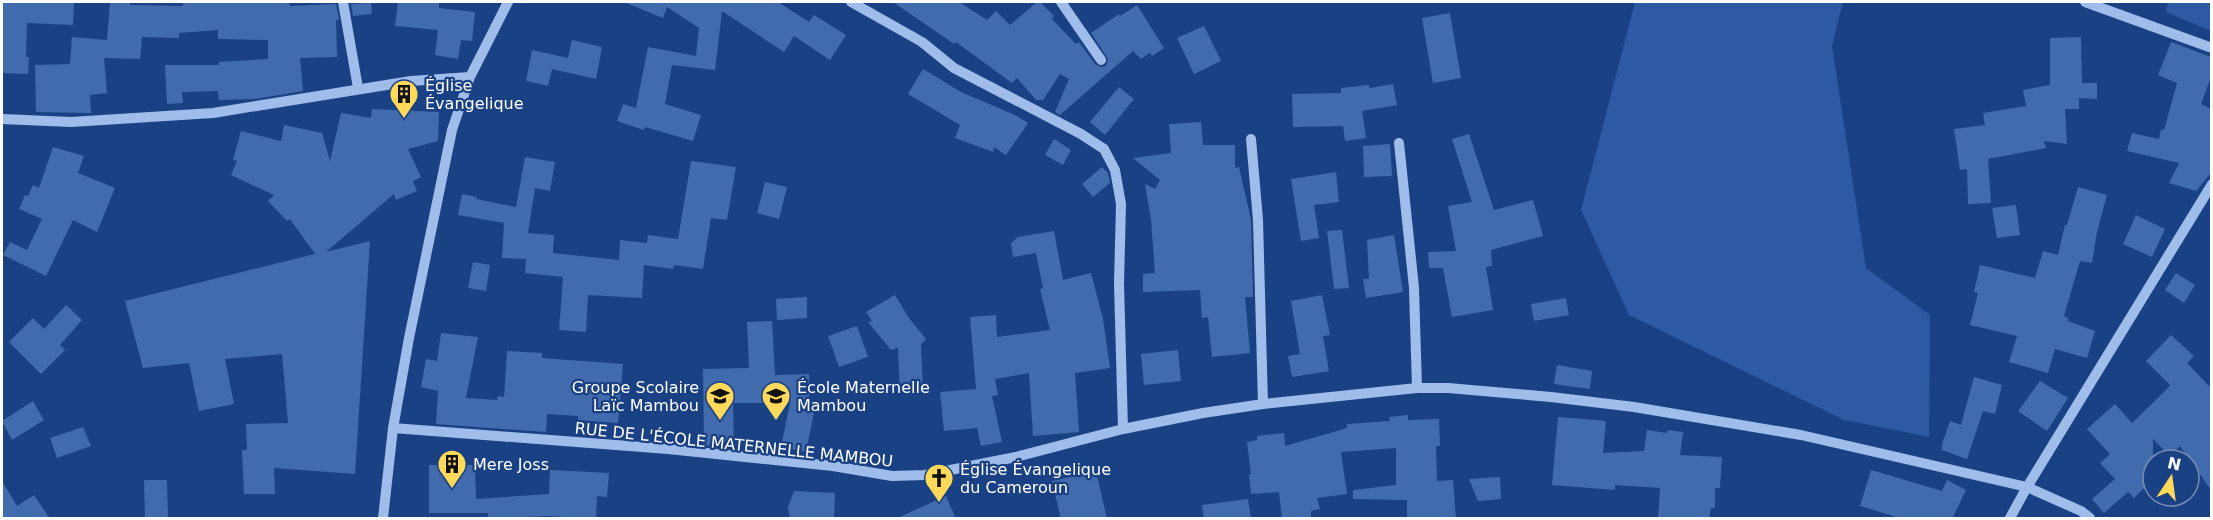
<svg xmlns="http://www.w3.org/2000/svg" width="2213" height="520" viewBox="0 0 2213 520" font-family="'DejaVu Sans',sans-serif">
  <rect width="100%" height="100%" fill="#1a4183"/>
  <path fill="#2d5aa2" d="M1635 2H1843L1832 46 1866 268 1930 315 1929 437 1844 420 1629 315 1581 210Z
    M2168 2H2211V31L2166 12Z"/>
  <path fill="#426bad" d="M2 2H74L73 25 27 23 26 57H29L28 74 2 73Z
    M110 2 130 3V5L183 6V2H289L290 6 336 4 339 20H336L337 57 300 58 303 91 255 99 219 100 218 91 182 92 183 103 167 104 165 65H219V62L268 59V40L218 39V30L179 33V38L142 37 140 59 104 58 107 93 90 95 91 113 36 112 35 65 70 64 72 37 107 40Z
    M398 2H439V8L475 12 472 41 461 40 458 59 435 55 438 30 395 26Z
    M624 2H778L809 22 814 15 846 35 830 60 794 36 784 52 722 11 715 70 672 65 665 104 701 115 693 141 645 127 644 130 617 121 623 104 636 108 648 47 696 56 699 28 667 7 663 18Z
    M893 2H959L987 20 996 11 1010 25 1037 2H1040L1054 16 1052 19 1076 44 1079 42 1095 64 1101 67 1106 66 1108 59 1091 33 1119 14 1120 16 1137 5 1164 48 1152 56 1150 53 1141 59 1133 51 1060 115 1055 112 1069 79 1060 74 1043 100H1036L1017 78 1012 83 956 42 954 44Z
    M371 3 372 14 353 16 351 4Z
    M1450 13 1461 78 1433 83 1422 18Z
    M1204 26 1221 61 1194 74 1177 38Z
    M2081 37 2082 83H2097V99L2079 98V109H2065L2067 144 2044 141 2046 148 1988 159 1991 203 1968 204 1967 169 1960 170 1954 129 1985 125 1983 113 2026 106 2023 90 2050 85V38Z
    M572 40 602 47 596 79 552 69 548 86 526 81 532 50 568 58Z
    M2171 42 2211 57V77L2201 104 2211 109V173L2196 191 2169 183 2179 163 2127 151 2132 133 2159 139 2161 129 2164 130 2177 83 2158 75Z
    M923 69 961 92 1015 115 1028 123 1006 155 994 147 993 152 955 138 960 125 908 94Z
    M1393 84 1397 105 1362 111 1366 138 1345 141 1343 126 1293 127 1292 94 1341 93V88L1369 85V88Z
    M1119 87 1134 99 1105 135 1090 122Z
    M372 109 439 112 438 141 408 149 421 177 413 181 417 191 396 200 394 194 326 252 370 241 355 474 274 468 275 494H244L242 450H247L246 424 288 423 282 354 225 359 234 404 199 411 189 363 143 368 125 301 315 254 290 219 287 221 268 201 274 195 231 175 237 161 233 160 241 131 281 141 284 125 322 133 330 161 341 113 371 118Z
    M1201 122 1203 145H1235V168L1239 167 1251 220 1253 297H1245L1250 353 1212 357 1208 317 1202 318 1200 290 1143 292V274L1155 273 1151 220 1145 184 1155 189 1160 180 1133 158 1171 153 1169 124Z
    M1469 134 1494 210 1533 200 1543 236 1491 250 1492 266 1486 267 1493 310 1452 317 1443 268H1429L1428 252 1456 251 1448 206 1472 202 1452 139Z
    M1054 139 1071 150 1063 165 1045 155Z
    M1390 144 1392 176 1364 177 1363 146Z
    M53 147 84 156 78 173 115 188 97 232 73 220 46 276 3 255 10 242 27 250 42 219 19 209 25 195 28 196 33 185 39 188Z
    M525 157 555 162 550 191 535 188 528 233 554 235 553 253 619 260 620 240 647 243 648 235 678 239 691 161 736 167 727 220 711 218 703 269 674 265 673 269 644 265 642 298 588 295 586 332 559 330 563 277 525 273 526 259 502 258 504 223 458 215 462 194 477 197 476 199 516 207Z
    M1102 167 1108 173 1110 183 1093 197 1082 184Z
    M1336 172 1339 202 1314 205 1319 238 1301 241 1291 179Z
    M765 182 787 187 779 219 757 213Z
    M2078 187 2107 195 2097 232 2092 263 2080 261 2064 316 2068 318V321L2095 331 2087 358 2055 349 2048 373 2009 362 2017 336 1970 325 1978 293 1974 292 1980 265 2035 278 2043 251 2058 255 2065 225H2067Z
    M2016 205 2020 235 1997 238 1992 208Z
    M2136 215 2165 229 2152 257 2123 244Z
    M1342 230 1349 288 1334 289 1327 231Z
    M1054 231 1063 280 1091 273 1103 319 1110 368 1075 373 1079 432 1033 436 1029 373 995 379 998 395 992 396 1002 442 981 446 977 428 944 431 940 392 976 389 970 317 996 315 997 337 1050 330 1040 289 1043 288 1036 253 1013 257 1011 243 1018 237Z
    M1394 235 1403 292 1366 298 1363 279H1369L1367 240Z
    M473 262 490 265 486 291 468 288Z
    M2176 273 2195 285 2184 303 2165 290Z
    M895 295 909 318 926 339 921 344 923 392 900 393 898 348 891 350 868 322 872 321 866 312Z
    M1322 295 1330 335 1323 336 1329 371 1292 377 1288 356 1300 354 1291 301Z
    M807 297V318L777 320 776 299Z
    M1566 298 1569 315 1534 321 1531 304Z
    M66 305 82 320 60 345 65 350 41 374 9 342 33 318 44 329Z
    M772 321 775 375 809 374V406L815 408 806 452 781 447 790 403H733L734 448 704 445 703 369 749 368 747 322Z
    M857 326 868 357 839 367 828 336Z
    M441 333 478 337 466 398 497 400 498 396 504 397 507 351 542 353V358L623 364 618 423 578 420V416L547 414 546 432 436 424 438 391 421 387 426 359 437 361Z
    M2171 335 2194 356 2187 363 2211 388V490L2180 446 2170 456 2153 439V479L2134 498 2128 492 2104 513 2092 499 2115 479 2100 463 2110 454 2087 429 2115 404 2132 423 2167 389 2170 385 2146 361Z
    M1178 350 1181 381 1144 385 1141 354Z
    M1557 365 1592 371 1590 389 1554 384Z
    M1974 377 2002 385 1995 414 1983 411 1967 459 1942 450V444L1950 421 1961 425Z
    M2040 381 2068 398 2047 431 2018 411Z
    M33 401 44 420 12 440 2 421Z
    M1408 415V420L1439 419 1440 446H1436L1437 481 1453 480 1456 519H1407V500L1353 499V490L1396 485V448L1341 452 1347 494 1317 498 1320 509 1311 511V519H1282L1279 492 1251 494 1249 474H1251L1247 442 1257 440V436L1284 433 1285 446 1347 428V424L1390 421 1389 417Z
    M1558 417 1606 421 1603 453 1644 451 1647 430 1667 433 1668 430 1683 432 1680 455 1722 457 1720 488H1715V508H1711L1709 519H1658L1660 488 1615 485V490L1552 485Z
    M83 427 91 446 57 458 50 438Z
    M429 465H475L476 499 549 494 550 470 609 473 607 497 597 496 596 519 547 516 488 519V513H429Z
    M1871 470 1942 491 1947 480 1966 490 1952 519H1903L1860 506Z
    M1096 471 1107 519H1061L1052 481Z
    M1500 477 1501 499 1478 501 1469 479Z
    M144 480H167L168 519H145Z
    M2 481 17 506 34 495 50 519H2Z
    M794 491 835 493 834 519H790L788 507Z
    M946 496 956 519H895Z
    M1248 499 1251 519H1204L1202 505Z"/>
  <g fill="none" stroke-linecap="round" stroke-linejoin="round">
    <path stroke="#9fbdeb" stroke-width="10" d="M343 2 358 88
      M851 2 922 42 954 68 1081 134 1104 149 1115 170 1121 204 1119 284 1123 429
      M1061 2 1101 60
      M2085 2 2212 48
      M2 119 71 122 213 113 411 81 470 77
      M1251 139 1258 220 1263 404
      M1399 143 1414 288 1417 388
      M393 428 668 449 833 466 892 476 925 475 1016 457 1123 429 1203 413 1263 404 1417 388H1448L1551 397 1634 407 1801 435 2027 487 2081 511 2090 518
      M383 518 393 428 409 338 452 130 470 77 508 2
      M2010 518 2027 487 2212 184"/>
  </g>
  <defs>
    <g id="building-pin" transform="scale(1.5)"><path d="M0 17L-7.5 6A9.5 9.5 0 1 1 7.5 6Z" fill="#fed95a" stroke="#1a4183"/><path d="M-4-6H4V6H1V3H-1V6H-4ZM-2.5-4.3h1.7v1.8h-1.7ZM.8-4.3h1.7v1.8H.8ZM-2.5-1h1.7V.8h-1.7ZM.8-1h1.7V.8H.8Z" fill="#111"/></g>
    <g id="school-pin" transform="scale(1.5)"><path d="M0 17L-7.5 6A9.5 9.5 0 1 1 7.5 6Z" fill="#fed95a" stroke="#1a4183"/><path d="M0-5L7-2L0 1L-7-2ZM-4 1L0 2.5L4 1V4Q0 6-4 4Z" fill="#111"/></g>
    <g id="church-pin" transform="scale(1.5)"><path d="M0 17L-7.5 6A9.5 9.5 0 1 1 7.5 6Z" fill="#fed95a" stroke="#1a4183"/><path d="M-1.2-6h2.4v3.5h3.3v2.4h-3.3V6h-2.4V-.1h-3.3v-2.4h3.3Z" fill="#111"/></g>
  </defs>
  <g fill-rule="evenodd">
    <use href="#building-pin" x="404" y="94"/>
    <use href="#school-pin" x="720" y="396"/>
    <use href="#school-pin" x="776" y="396"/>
    <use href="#building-pin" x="452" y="464"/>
    <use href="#church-pin" x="939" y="478"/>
  </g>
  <g text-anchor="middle" stroke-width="4.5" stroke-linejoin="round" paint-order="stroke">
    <g font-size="16" fill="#fff" stroke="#1a4183" text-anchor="start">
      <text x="425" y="91">Église<tspan x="425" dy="18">Évangelique</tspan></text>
      <text x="699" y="393" text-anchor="end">Groupe Scolaire<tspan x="699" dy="18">Laïc Mambou</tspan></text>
      <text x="797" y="393">École Maternelle<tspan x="797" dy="18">Mambou</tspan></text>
      <text x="473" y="470">Mere Joss</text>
      <text x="960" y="475">Église Évangelique<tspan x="960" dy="18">du Cameroun</tspan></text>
    </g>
    <g font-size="16" fill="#fff" stroke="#1a4183">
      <text transform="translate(734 444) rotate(6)" y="6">RUE DE L'ÉCOLE MATERNELLE MAMBOU</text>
    </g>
  </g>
  <rect width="2213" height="520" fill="none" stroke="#ffffff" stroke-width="6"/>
  <g transform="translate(2171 478) rotate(13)"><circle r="28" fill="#1a4183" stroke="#768db5" stroke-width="1.5"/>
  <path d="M0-4.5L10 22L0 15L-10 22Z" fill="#fed95a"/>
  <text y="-9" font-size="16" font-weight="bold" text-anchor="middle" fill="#ffffff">N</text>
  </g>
</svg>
